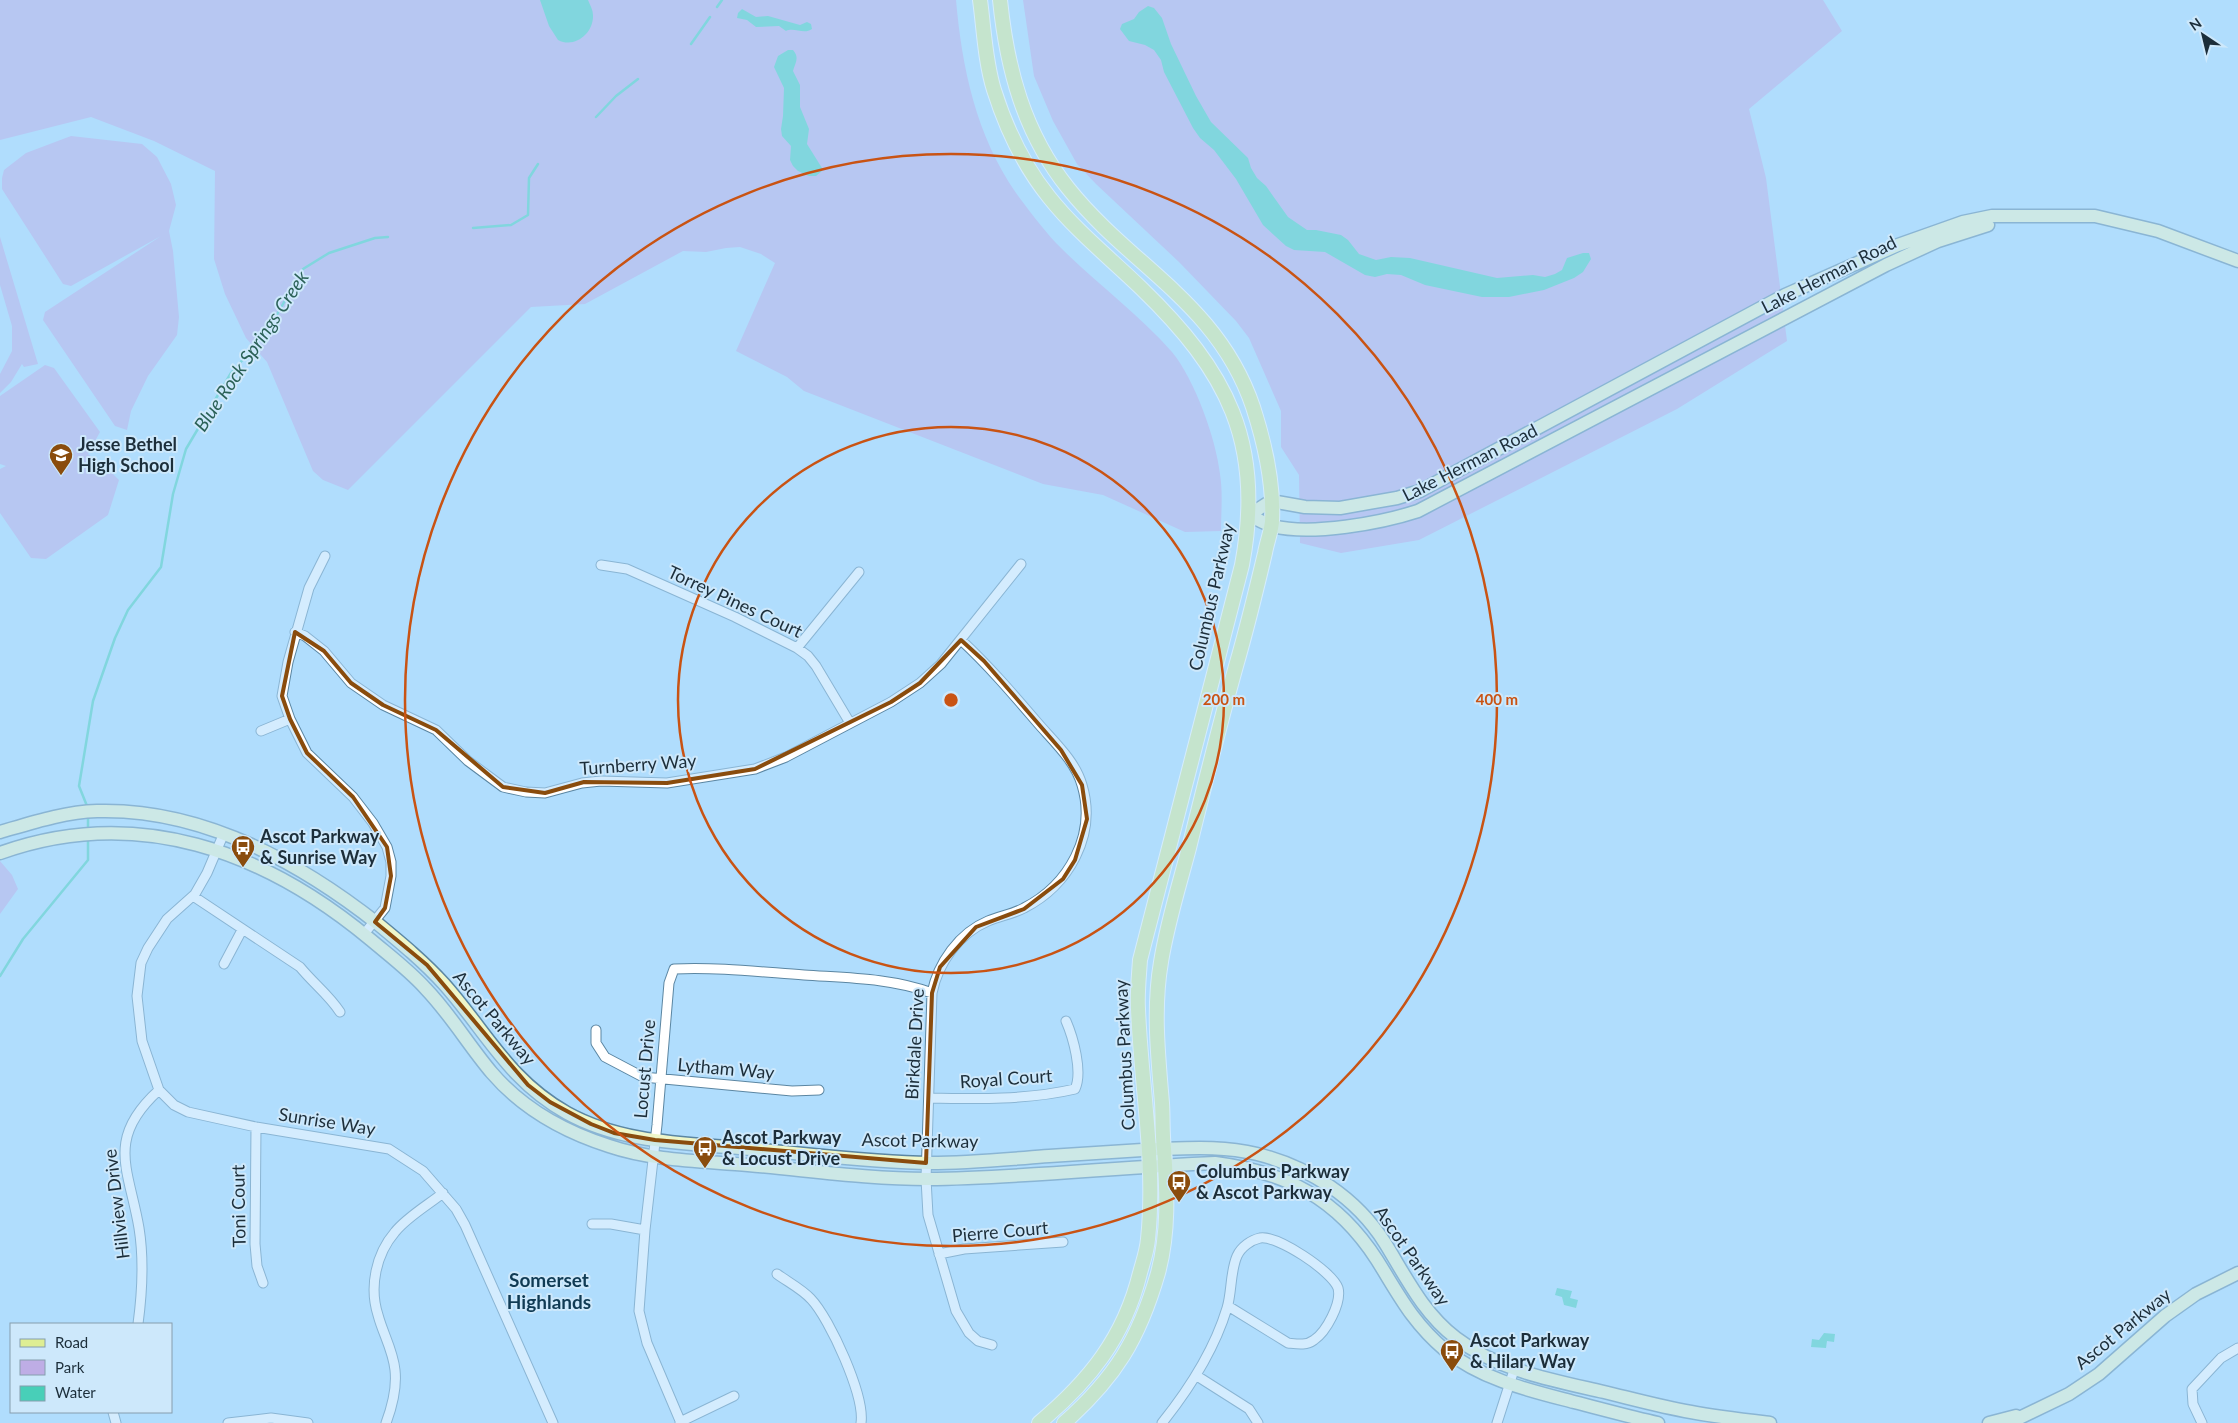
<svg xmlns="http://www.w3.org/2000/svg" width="2238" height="1423" viewBox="0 0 2238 1423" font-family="Lato,sans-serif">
  <rect width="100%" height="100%" fill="#b0ddfd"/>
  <path fill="#beade5" d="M0 0H956C962 68 976 135 1016 193 1028 209 1042 228 1056 243 1093 281 1137 312 1172 352 1195 380 1216 439 1220 474 1223 493 1221 513 1221 531L1185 532 1103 495 1043 484 804 391 787 377 736 351 775 263 761 254 740 247 726 248 706 252 683 251 585 304 531 307 348 490 323 480 313 471 267 362 246 338 225 294 214 259 215 171 154 141 91 117 0 140Z
    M1023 0H1823L1842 31 1749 109 1766 178 1787 341 1677 409 1419 540 1341 553 1300 543 1299 475 1281 447V411L1249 338 1236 321 1179 262 1096 184 1077 164 1053 121 1034 76Z
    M71 136 142 144 157 157 171 184 176 205 169 231 173 251 179 317 177 335 148 376 131 411 127 430 115 426 43 320 45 312 161 236 71 286 63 284 2 189V178L4 170 26 153Z
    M0 237 38 364 24 367 22 364 11 382 0 393V374L12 351V326L0 285Z
    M45 365 54 368 100 432 88 454 107 468 119 480 108 515 46 559 31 558 0 513V469L6 466 0 464V396Z
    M0 861 12 875 18 889 0 914Z"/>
  <path fill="#48cfb8" d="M540 0H588C590 5 593 10 593 15 594 33 575 49 558 40L549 26Z
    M1148 6 1154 8 1162 18 1171 44 1196 96 1211 122 1248 158 1251 168 1257 178 1266 186 1288 217 1307 230H1316L1341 235 1348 240 1359 254 1376 260 1391 257 1410 258 1497 278 1533 275 1545 277 1555 274 1562 270 1567 258 1583 253H1589L1591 259 1583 272 1574 278 1544 290 1509 297H1482L1425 285 1401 275 1387 274 1375 277 1365 275 1325 252 1294 250 1286 246 1263 225 1236 179 1214 150 1200 138 1193 128 1164 72 1161 60 1154 50 1145 45 1129 41 1120 29 1122 24 1134 19 1139 12Z
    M742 9 756 17 768 16 800 25 807 22 811 24 812 29C804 35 794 27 786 31L779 26 756 27 747 20 737 18 738 13Z
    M788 50H793C800 58 795 63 793 71L800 85V107L809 129 807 144 822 168V171L816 176H809L798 171 793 166 790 160 791 146 782 136 781 129 783 116 784 88 774 67 778 56Z
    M1557 1288 1572 1291 1570 1298 1578 1300 1576 1308 1564 1305 1562 1297 1555 1295Z
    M1824 1333 1835 1334 1834 1342 1827 1341 1826 1348 1811 1347 1812 1339 1819 1340Z"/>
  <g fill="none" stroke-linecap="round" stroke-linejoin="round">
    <path stroke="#48cfb8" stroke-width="2.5" d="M717 7 722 0
      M691 44 710 17
      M596 117 616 96 638 79
      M473 228 511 225 528 215 529 178 538 164
      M87 806 79 786 93 701 115 638 128 610 161 567 173 494 186 449 231 373 267 332 303 269 329 253 375 238 388 237
      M88 831V817
      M0 976 23 939 88 860V839"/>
    <g stroke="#5b86a2" stroke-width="11">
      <path id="street" d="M325 556 309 588 288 662 282 696 290 719 307 753 353 797 373 823 387 847 391 862V876L385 908 364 934
        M601 565 627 569 735 617 797 648 808 656 816 666 850 723
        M295 632 305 636 324 651 351 683 383 705 436 730 468 761 503 787 526 792 545 793 582 783 601 781 667 783 755 769 786 757 891 702 920 683 941 664 1021 564
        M961 640C988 665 1012 693 1036 721 1052 740 1075 760 1082 785 1097 835 1069 885 1024 908 1013 914 1000 916 988 921 959 933 938 963 932 993L926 1179 928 1215 956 1311 969 1333 978 1341 992 1345
        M797 648 859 572
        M261 731 290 719
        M224 833 207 873 195 894 167 919 148 948 141 963 137 996 142 1041 159 1090 174 1105 188 1112 256 1127 389 1149 423 1171 456 1209 465 1225 553 1423
        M193 896 300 967C313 983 329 995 340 1012
        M224 964 242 930
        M596 1030V1043L605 1057 643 1077 792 1091 819 1090
        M929 1098C977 1099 1028 1100 1075 1089 1083 1072 1073 1037 1066 1021
        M256 1127 255 1244 257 1266 263 1283
        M592 1224H611L645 1230
        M939 1254 964 1249 1063 1242
        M777 1274C788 1282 802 1289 811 1299 830 1319 865 1396 861 1423
        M138 1324C142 1294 144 1259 139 1228 129 1169 105 1139 159 1090
        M1197 1376 1249 1409 1258 1423
        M113 1412 116 1423
        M680 1422 734 1396
        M228 1423 271 1418 308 1423
        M386 1423C392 1407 397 1388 395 1370 393 1350 383 1334 378 1315 369 1287 376 1254 395 1232 407 1217 428 1205 443 1193
        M681 1423 647 1343 639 1311 645 1230 657 1125 669 983 674 969C717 967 761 972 804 975 847 978 891 978 932 993
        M1162 1423C1190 1388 1214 1351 1227 1308 1232 1292 1230 1272 1237 1256 1241 1247 1251 1240 1260 1238 1277 1235 1332 1271 1338 1288 1342 1303 1326 1332 1314 1340 1306 1346 1297 1344 1288 1343L1228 1306
        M1497 1423 1514 1370
        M2202 1423 2193 1404 2192 1389 2221 1358 2238 1348"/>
    </g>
    <g stroke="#5b86a2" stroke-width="15">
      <path id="secondary" d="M1249 515 1271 501 1305 507 1340 508 1397 498 1420 491 1785 295 1898 245 1963 222 1992 216H2095L2158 231 2238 261
        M1249 515C1257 519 1265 524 1273 526 1311 536 1381 523 1418 511L1886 265 1938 241 1988 225
        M0 832C31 823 64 812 97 811 202 808 298 861 378 924 401 943 424 962 444 984 486 1031 508 1080 567 1113 623 1144 688 1143 751 1149 810 1154 870 1162 930 1163 969 1163 1009 1159 1049 1156 1085 1154 1122 1151 1158 1149 1192 1148 1224 1146 1257 1154 1309 1167 1356 1197 1385 1243 1406 1277 1423 1313 1456 1338 1499 1371 1552 1380 1604 1392 1633 1399 1662 1407 1691 1412 1717 1417 1744 1420 1770 1423
        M0 853C137 804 264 851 371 940 390 956 410 971 426 989 451 1015 469 1046 492 1073 523 1109 565 1132 609 1146 653 1161 703 1161 748 1165 807 1170 868 1179 928 1179 1023 1178 1119 1167 1215 1163 1286 1172 1337 1198 1377 1260 1399 1295 1412 1322 1445 1350 1483 1380 1528 1390 1574 1402 1602 1409 1630 1417 1658 1423
        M1989 1423 2016 1416
        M2009 1423 2069 1394 2099 1374 2165 1316 2196 1294 2238 1273"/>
    </g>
    <g stroke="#fff" stroke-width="16">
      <path id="primary" d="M980 0C984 29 985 61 994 90 1006 128 1024 166 1049 197 1076 231 1110 258 1141 288 1227 371 1265 443 1242 565L1140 960C1139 976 1137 993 1138 1009 1141 1085 1156 1163 1148 1239 1147 1251 1143 1262 1140 1273 1124 1338 1089 1381 1039 1423
        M1000 0C1007 69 1024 133 1068 188 1131 267 1218 303 1253 407 1265 444 1274 483 1272 522 1271 532 1267 542 1265 553 1256 591 1247 628 1236 666 1219 727 1204 787 1189 848 1179 886 1167 924 1161 962 1153 1008 1158 1056 1162 1103 1163 1118 1162 1134 1164 1149 1167 1192 1169 1232 1158 1273 1139 1339 1115 1378 1064 1423"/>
    </g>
    <use href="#street" stroke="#fff" stroke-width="9"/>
    <use href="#secondary" stroke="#eef6c9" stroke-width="12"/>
    <use href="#primary" stroke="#deee93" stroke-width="14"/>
  </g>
  <path d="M0 0H2238V1423H0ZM295 632 324 651 351 683 383 705 436 730 503 787 545 793 584 782 667 783 755 769 891 702 920 683 961 640 984 661 1061 750 1082 785 1087 819 1075 860 1063 879 1024 909 976 927 940 967 932 993 926 1163 655 1140 614 1133 591 1124 550 1102 528 1085 427 965 375 922 385 908 391 876 387 847 353 797 307 753 290 719 282 696Z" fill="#b0ddfd" fill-opacity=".55" fill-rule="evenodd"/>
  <path fill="none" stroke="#8a4c0d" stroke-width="4" stroke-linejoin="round" d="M295 632 324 651 351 683 383 705 436 730 503 787 545 793 584 782 667 783 755 769 891 702 920 683 961 640 984 661 1061 750 1082 785 1087 819 1075 860 1063 879 1024 909 976 927 940 967 932 993 926 1163 655 1140 614 1133 591 1124 550 1102 528 1085 427 965 375 922 385 908 391 876 387 847 353 797 307 753 290 719 282 696Z"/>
  <g fill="none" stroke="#c95313" stroke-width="2.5">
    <circle cx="951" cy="700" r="273"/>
    <circle cx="951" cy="700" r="546"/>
  </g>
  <defs>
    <g id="school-pin" transform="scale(1.25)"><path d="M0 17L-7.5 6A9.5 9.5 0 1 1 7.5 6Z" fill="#8a4c0d" stroke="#cde8fb"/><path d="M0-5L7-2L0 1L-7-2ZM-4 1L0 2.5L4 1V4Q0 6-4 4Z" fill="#fff"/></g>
    <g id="bus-pin" transform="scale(1.25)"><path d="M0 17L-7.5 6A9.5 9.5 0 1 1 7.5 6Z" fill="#8a4c0d" stroke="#cde8fb"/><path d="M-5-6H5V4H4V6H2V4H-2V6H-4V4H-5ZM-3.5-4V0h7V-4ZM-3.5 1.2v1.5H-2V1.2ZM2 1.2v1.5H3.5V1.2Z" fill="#fff"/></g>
  </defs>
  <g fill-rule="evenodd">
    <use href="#school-pin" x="61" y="455"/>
    <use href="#bus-pin" x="243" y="847"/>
    <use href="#bus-pin" x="705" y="1148"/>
    <use href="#bus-pin" x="1179" y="1182"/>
    <use href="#bus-pin" x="1452" y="1351"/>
  </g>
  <g text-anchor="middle" stroke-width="4" stroke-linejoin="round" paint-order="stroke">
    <g font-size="18" fill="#1c2e3a" stroke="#cde8fb">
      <text transform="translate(1829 275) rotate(-27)" y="6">Lake Herman Road</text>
      <text transform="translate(1470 463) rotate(-27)" y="6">Lake Herman Road</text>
      <text transform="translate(1212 597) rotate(-77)" y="6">Columbus Parkway</text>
      <text transform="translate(735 602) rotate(25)" y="6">Torrey Pines Court</text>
      <text transform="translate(638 765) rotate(-4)" y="6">Turnberry Way</text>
      <text transform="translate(494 1018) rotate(50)" y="6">Ascot Parkway</text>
      <text transform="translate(915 1044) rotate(-87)" y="6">Birkdale Drive</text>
      <text transform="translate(1125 1055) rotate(-93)" y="6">Columbus Parkway</text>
      <text transform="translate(645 1069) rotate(-85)" y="6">Locust Drive</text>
      <text transform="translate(726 1069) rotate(5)" y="6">Lytham Way</text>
      <text transform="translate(1006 1079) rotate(-4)" y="6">Royal Court</text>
      <text transform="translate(327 1122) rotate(9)" y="6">Sunrise Way</text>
      <text transform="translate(920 1141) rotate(1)" y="6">Ascot Parkway</text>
      <text transform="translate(117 1204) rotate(-97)" y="6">Hillview Drive</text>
      <text transform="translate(239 1206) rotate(-91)" y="6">Toni Court</text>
      <text transform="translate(1000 1232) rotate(-5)" y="6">Pierre Court</text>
      <text transform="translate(1412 1256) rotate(55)" y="6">Ascot Parkway</text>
      <text transform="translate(2123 1329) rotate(-39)" y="6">Ascot Parkway</text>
    </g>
    <g font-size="18" font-weight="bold" fill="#1c2e3a" stroke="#cde8fb" text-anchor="start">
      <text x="78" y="451">Jesse Bethel<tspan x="78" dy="21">High School</tspan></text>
      <text x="260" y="843">Ascot Parkway<tspan x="260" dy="21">&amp; Sunrise Way</tspan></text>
      <text x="722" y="1144">Ascot Parkway<tspan x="722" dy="21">&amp; Locust Drive</tspan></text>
      <text x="1196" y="1178">Columbus Parkway<tspan x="1196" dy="21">&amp; Ascot Parkway</tspan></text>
      <text x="1470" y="1347">Ascot Parkway<tspan x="1470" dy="21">&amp; Hilary Way</tspan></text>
    </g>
    <g font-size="19" font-style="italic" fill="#2b6157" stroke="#cde8fb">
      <text transform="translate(251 351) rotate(-56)" y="7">Blue Rock Springs Creek</text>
    </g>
    <g font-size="19" font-weight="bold" fill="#103b54" stroke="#cde8fb">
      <text x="549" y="1287">Somerset<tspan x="549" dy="22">Highlands</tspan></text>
    </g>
  </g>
  <circle cx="951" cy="700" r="8" fill="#c95313" stroke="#cde8fb" stroke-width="2.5"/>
  <g font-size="15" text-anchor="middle" font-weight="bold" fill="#c95313" stroke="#cde8fb" stroke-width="4" stroke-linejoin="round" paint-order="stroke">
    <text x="1224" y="705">200 m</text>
    <text x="1497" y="705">400 m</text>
  </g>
  <rect x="10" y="1323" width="162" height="90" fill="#cde8fb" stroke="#869eae"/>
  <rect x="20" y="1339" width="25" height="8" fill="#deee93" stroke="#869eae"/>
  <text x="55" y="1348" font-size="15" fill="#1c2e3a">Road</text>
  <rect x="20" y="1360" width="25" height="15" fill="#beade5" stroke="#869eae"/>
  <text x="55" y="1373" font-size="15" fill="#1c2e3a">Park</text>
  <rect x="20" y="1386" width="25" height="15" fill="#48cfb8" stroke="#869eae"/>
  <text x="55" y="1398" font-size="15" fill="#1c2e3a">Water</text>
  <g transform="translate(2203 35) rotate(325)" stroke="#cde8fb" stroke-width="4" paint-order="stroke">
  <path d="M0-4L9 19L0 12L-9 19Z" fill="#1c2e3a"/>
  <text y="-8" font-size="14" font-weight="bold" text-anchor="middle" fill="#1c2e3a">N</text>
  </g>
</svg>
